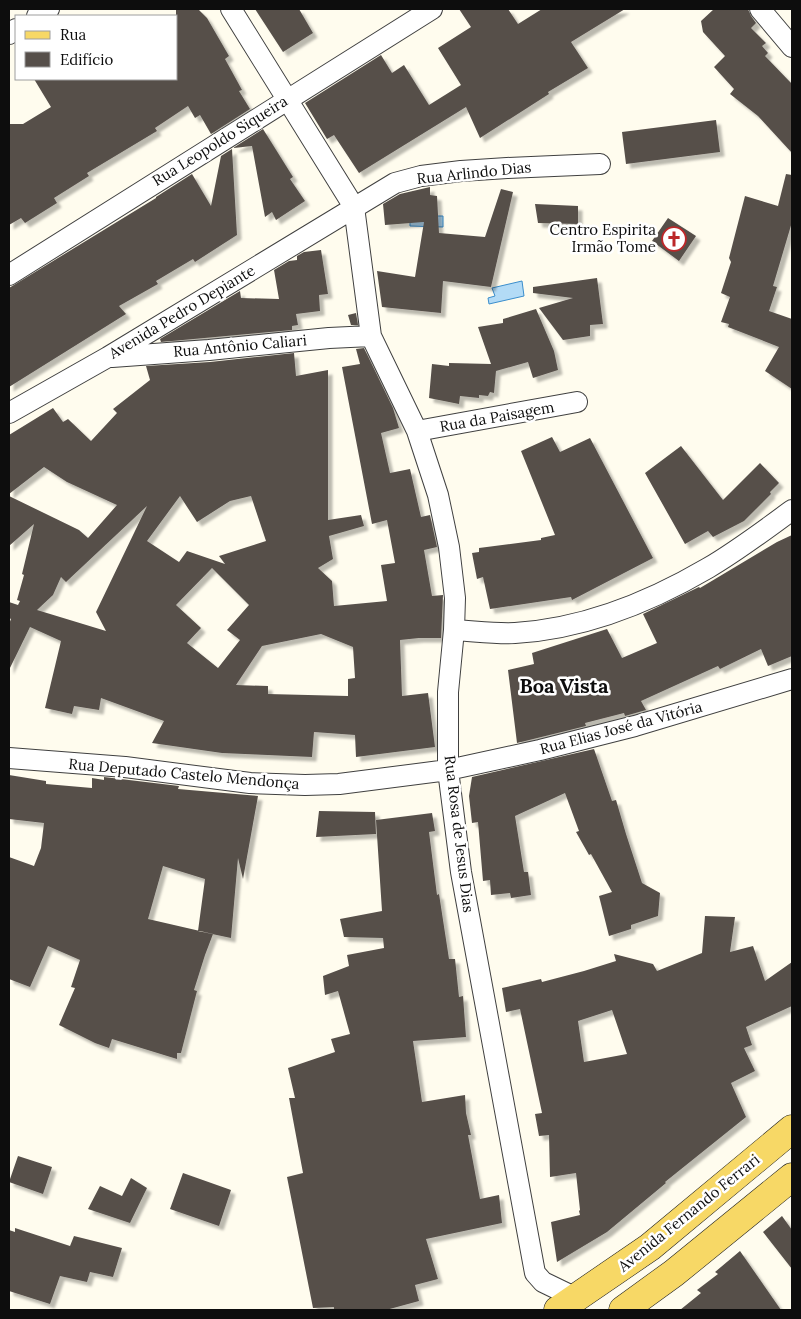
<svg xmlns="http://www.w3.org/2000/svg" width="801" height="1319" viewBox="0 0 801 1319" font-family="Lora,serif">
  <defs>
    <filter id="shadow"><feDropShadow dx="4.5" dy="4.5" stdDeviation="1" flood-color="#0004"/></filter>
  </defs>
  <rect width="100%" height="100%" fill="#fffcee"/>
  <path fill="#b3dbf6" stroke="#3b8ecc" d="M410 216H443V227L410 226Z
    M522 281 524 296 489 304 488 298 495 296 492 288Z"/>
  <path fill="#564f4a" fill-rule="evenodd" filter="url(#shadow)" d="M176 9H198L207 18 229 56 225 59 242 90 239 91 250 109 211 134 200 115 195 118 188 106 155 128 157 131 87 173 89 176 54 198 57 203 25 223 21 218 9 225V124H23L51 107 34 79H176Z
    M255 9H299L313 33 283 52Z
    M459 9H508L518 24 542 9H625L571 42 588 68 548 92 549 94 480 138 466 107 359 173 334 135 327 139 305 103 381 55 392 73 404 65 429 105 461 85 438 48 471 27Z
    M714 9H748L751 16 756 23 751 28 766 43 762 46 768 53 765 56 792 84V153L758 116 730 94 734 89 714 67 725 56 703 32 701 21Z
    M716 120 720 152 626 164 622 132Z
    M263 129 293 177 290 179 305 201 276 220 272 212 265 217 252 146 233 148Z
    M232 149 237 235 195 262 193 259 156 281 158 284 119 306 126 314 9 387V288L156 198V197L192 174 211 206 221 156Z
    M786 174 792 175V222L773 286 777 287 769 311 792 319V389L765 371 779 347 728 327 729 324 721 322 730 297 721 293 731 262 729 258 745 196 778 206Z
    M430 187V195L437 196 439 233 485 237 501 189 513 192 491 287 443 281 441 313 382 307 377 271 415 277 424 222 385 225 383 204 400 194Z
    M535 204 578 206V224L538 223Z
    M668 218 696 236 679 261 652 241Z
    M321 250 328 294 319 295 320 311 296 314 298 325 292 326V330L161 342 160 339 240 291 241 298 279 299 274 270 289 261 297 260V256L304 252Z
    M597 278 603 324 590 325V336L563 340 539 308 573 298 533 293V287Z
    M536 309 554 351 558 370 533 378 528 362 496 371 494 393 490 392 488 396 479 395V398L460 396 459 404 429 398 432 364 449 366V363L491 364 478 327 503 323V319Z
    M356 313 358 325H351L348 315Z
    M364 348 393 408 399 428 381 433 390 473 410 469 421 517 430 515 437 547 424 550 432 596 443 595 441 638H419L400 640 402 696 428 693 435 747 356 757 355 735 314 732 312 757 222 753 152 743 164 721 101 698 99 710 74 706 72 714 45 708 61 641 30 627 9 670V624L11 619 9 618V602L18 605 20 601 17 600 24 575 22 574 34 524 9 546V496L79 530 88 538 117 505 67 482 44 467 9 494V435L53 408 63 422 68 419 91 441 117 413 113 409 150 380 146 366 210 362 294 353 296 376 328 370V520L361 515 364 526 329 536 333 559 318 568 332 581 334 606 387 601 381 565 395 563 387 520 372 524 342 367 360 364 356 349ZM180 496 197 522 230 501 251 496 266 541 219 556 225 564 187 551 179 562 147 541ZM147 506 96 612 106 631 37 610 53 595 61 577 66 582ZM212 568 249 605 227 630 240 640 218 668 187 643 201 628 176 605ZM321 634 353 647 355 678 348 679V696L268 694V686L236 685 262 646Z
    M552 437 560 452 590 438 653 558 572 600 571 597 490 609 483 577 477 579 472 553 479 552V548L541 540V538L555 535 521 451Z
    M681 446 723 500 760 463 779 483 770 492 771 494 744 521 713 537 708 531 685 544 645 473Z
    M792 535V656L768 666 761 649 720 669 718 666 641 701 646 710 625 716 624 713 585 723 586 726 517 743 508 670 534 664 532 653 607 629 622 658 657 643 643 614 699 587 700 588 777 542Z
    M594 749 612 801 616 800 626 834 642 883 660 893 658 916 631 925V929L609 936 599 896 612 892 591 854 589 855 576 832 579 831 565 793 515 816 524 872H528L531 895 511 898 510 893 491 895 490 880 483 881 478 822 472 823 469 796 472 777Z
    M9 775 46 781V784L92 788V778L104 780V777L179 786 178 789 258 796 243 879 238 858 231 938 198 931 205 879 163 866 148 919 213 934 205 955 194 990 197 991 181 1053H177V1059L112 1039 109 1048 95 1043 59 1025 75 988 71 987 80 960 48 946 30 987 9 979V857L34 866 41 848 44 823 9 819Z
    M319 811 375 812 376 834 316 837Z
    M432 813 435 831 429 832 437 895 439 894 449 959H455L459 997 463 996 466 1037 413 1041 422 1102 465 1095 466 1113 471 1135H468L480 1199 499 1195 502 1223 426 1239 438 1279 415 1285 419 1301 386 1310H334V1307L313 1308 287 1177 303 1173 289 1098H295L288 1068 335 1052 331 1039 350 1034 338 991 325 995 323 976 349 966 347 955 384 948 383 938 344 937 340 919 382 911 376 820Z
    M705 916 735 917 730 952 753 946 765 981 792 962V1006L746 1027 752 1045 744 1048 755 1071 731 1083 746 1117 665 1182 666 1183 607 1232 557 1262 551 1222 580 1215 579 1211 580 1210 576 1173 550 1177 549 1135 539 1136 535 1114 542 1113 520 1009 506 1012 502 988 541 979 542 982 584 971 616 961 614 954 653 964 657 971 702 953ZM612 1010 627 1054 584 1062 578 1021Z
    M18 1156 52 1167 43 1194 9 1182Z
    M183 1173 231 1190 219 1226 170 1209Z
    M131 1178 147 1188 130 1223 88 1209 100 1186 122 1196Z
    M782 1216 792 1230V1269L763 1232Z
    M15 1228 70 1246 74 1236 122 1248 113 1277 90 1272 87 1282 60 1276 50 1304 9 1291V1230L15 1232Z
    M740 1251 781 1310H680L701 1293 697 1290 718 1274 715 1272Z"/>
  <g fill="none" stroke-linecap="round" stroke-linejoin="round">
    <g stroke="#404040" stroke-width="22">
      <path id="minor" d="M231 9 354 207 371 336 417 431 438 495 449 547 455 598 454 630 448 692V770L461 872 535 1273 543 1282 576 1298
        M760 9 792 47
        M37 16 49 9
        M9 34 16 29
        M9 275 432 9
        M112 357 209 350 329 338 371 336
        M9 413 108 357 395 183 421 176 461 171 507 168 600 164
        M417 431 577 402
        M454 630C474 631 495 634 515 633 582 629 650 602 708 568 737 551 765 530 792 510
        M9 758 125 767 250 783 305 785 339 784 448 770 540 750 635 726 792 679"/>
    </g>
    <g stroke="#1e1e1e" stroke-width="29">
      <path id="primary" d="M558 1310 650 1247 792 1129
        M623 1310 674 1273 792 1177"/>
    </g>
    <use href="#minor" stroke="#fff" stroke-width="20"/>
    <use href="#primary" stroke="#f7d866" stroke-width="28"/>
  </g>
  <defs>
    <g id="church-ring" transform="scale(1.25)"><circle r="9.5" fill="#fff" stroke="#bc2729" stroke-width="1.5"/><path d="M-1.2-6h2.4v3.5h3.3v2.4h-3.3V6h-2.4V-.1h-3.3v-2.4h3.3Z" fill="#bc2729"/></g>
  </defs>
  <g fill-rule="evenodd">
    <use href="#church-ring" x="674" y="239"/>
  </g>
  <g text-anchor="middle" stroke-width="5" stroke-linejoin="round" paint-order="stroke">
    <g font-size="15" fill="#0d0d0d" stroke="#fff">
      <text transform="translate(220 141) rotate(-32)" y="5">Rua Leopoldo Siqueira</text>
      <text transform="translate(474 173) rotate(-6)" y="5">Rua Arlindo Dias</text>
      <text transform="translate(182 312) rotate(-31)" y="5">Avenida Pedro Depiante</text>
      <text transform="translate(240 346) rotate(-5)" y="5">Rua Antônio Caliari</text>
      <text transform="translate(497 417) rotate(-10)" y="5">Rua da Paisagem</text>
      <text transform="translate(621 728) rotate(-15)" y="5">Rua Elias José da Vitória</text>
      <text transform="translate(184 774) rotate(5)" y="5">Rua Deputado Castelo Mendonça</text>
      <text transform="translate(459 834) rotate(83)" y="5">Rua Rosa de Jesus Dias</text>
      <text transform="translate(689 1213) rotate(-39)" y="5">Avenida Fernando Ferrari</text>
    </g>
    <g font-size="15" fill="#0d0d0d" stroke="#fff" text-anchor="end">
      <text x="656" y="235">Centro Espirita<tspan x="656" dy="17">Irmão Tome</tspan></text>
    </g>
    <g font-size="20" font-weight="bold" fill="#0d0d0d" stroke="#fff">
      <text x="564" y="693">Boa Vista</text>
    </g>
  </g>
  <rect width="801" height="1319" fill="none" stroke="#0d0d0d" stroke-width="20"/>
  <rect x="15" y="15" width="162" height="65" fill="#ffffff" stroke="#9e9e9e"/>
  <rect x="25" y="31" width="25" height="8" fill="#f7d866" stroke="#9e9e9e"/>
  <text x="60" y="40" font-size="15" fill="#0d0d0d">Rua</text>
  <rect x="25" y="52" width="25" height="15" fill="#564f4a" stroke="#9e9e9e"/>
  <text x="60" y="65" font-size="15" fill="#0d0d0d">Edifício</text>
</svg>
